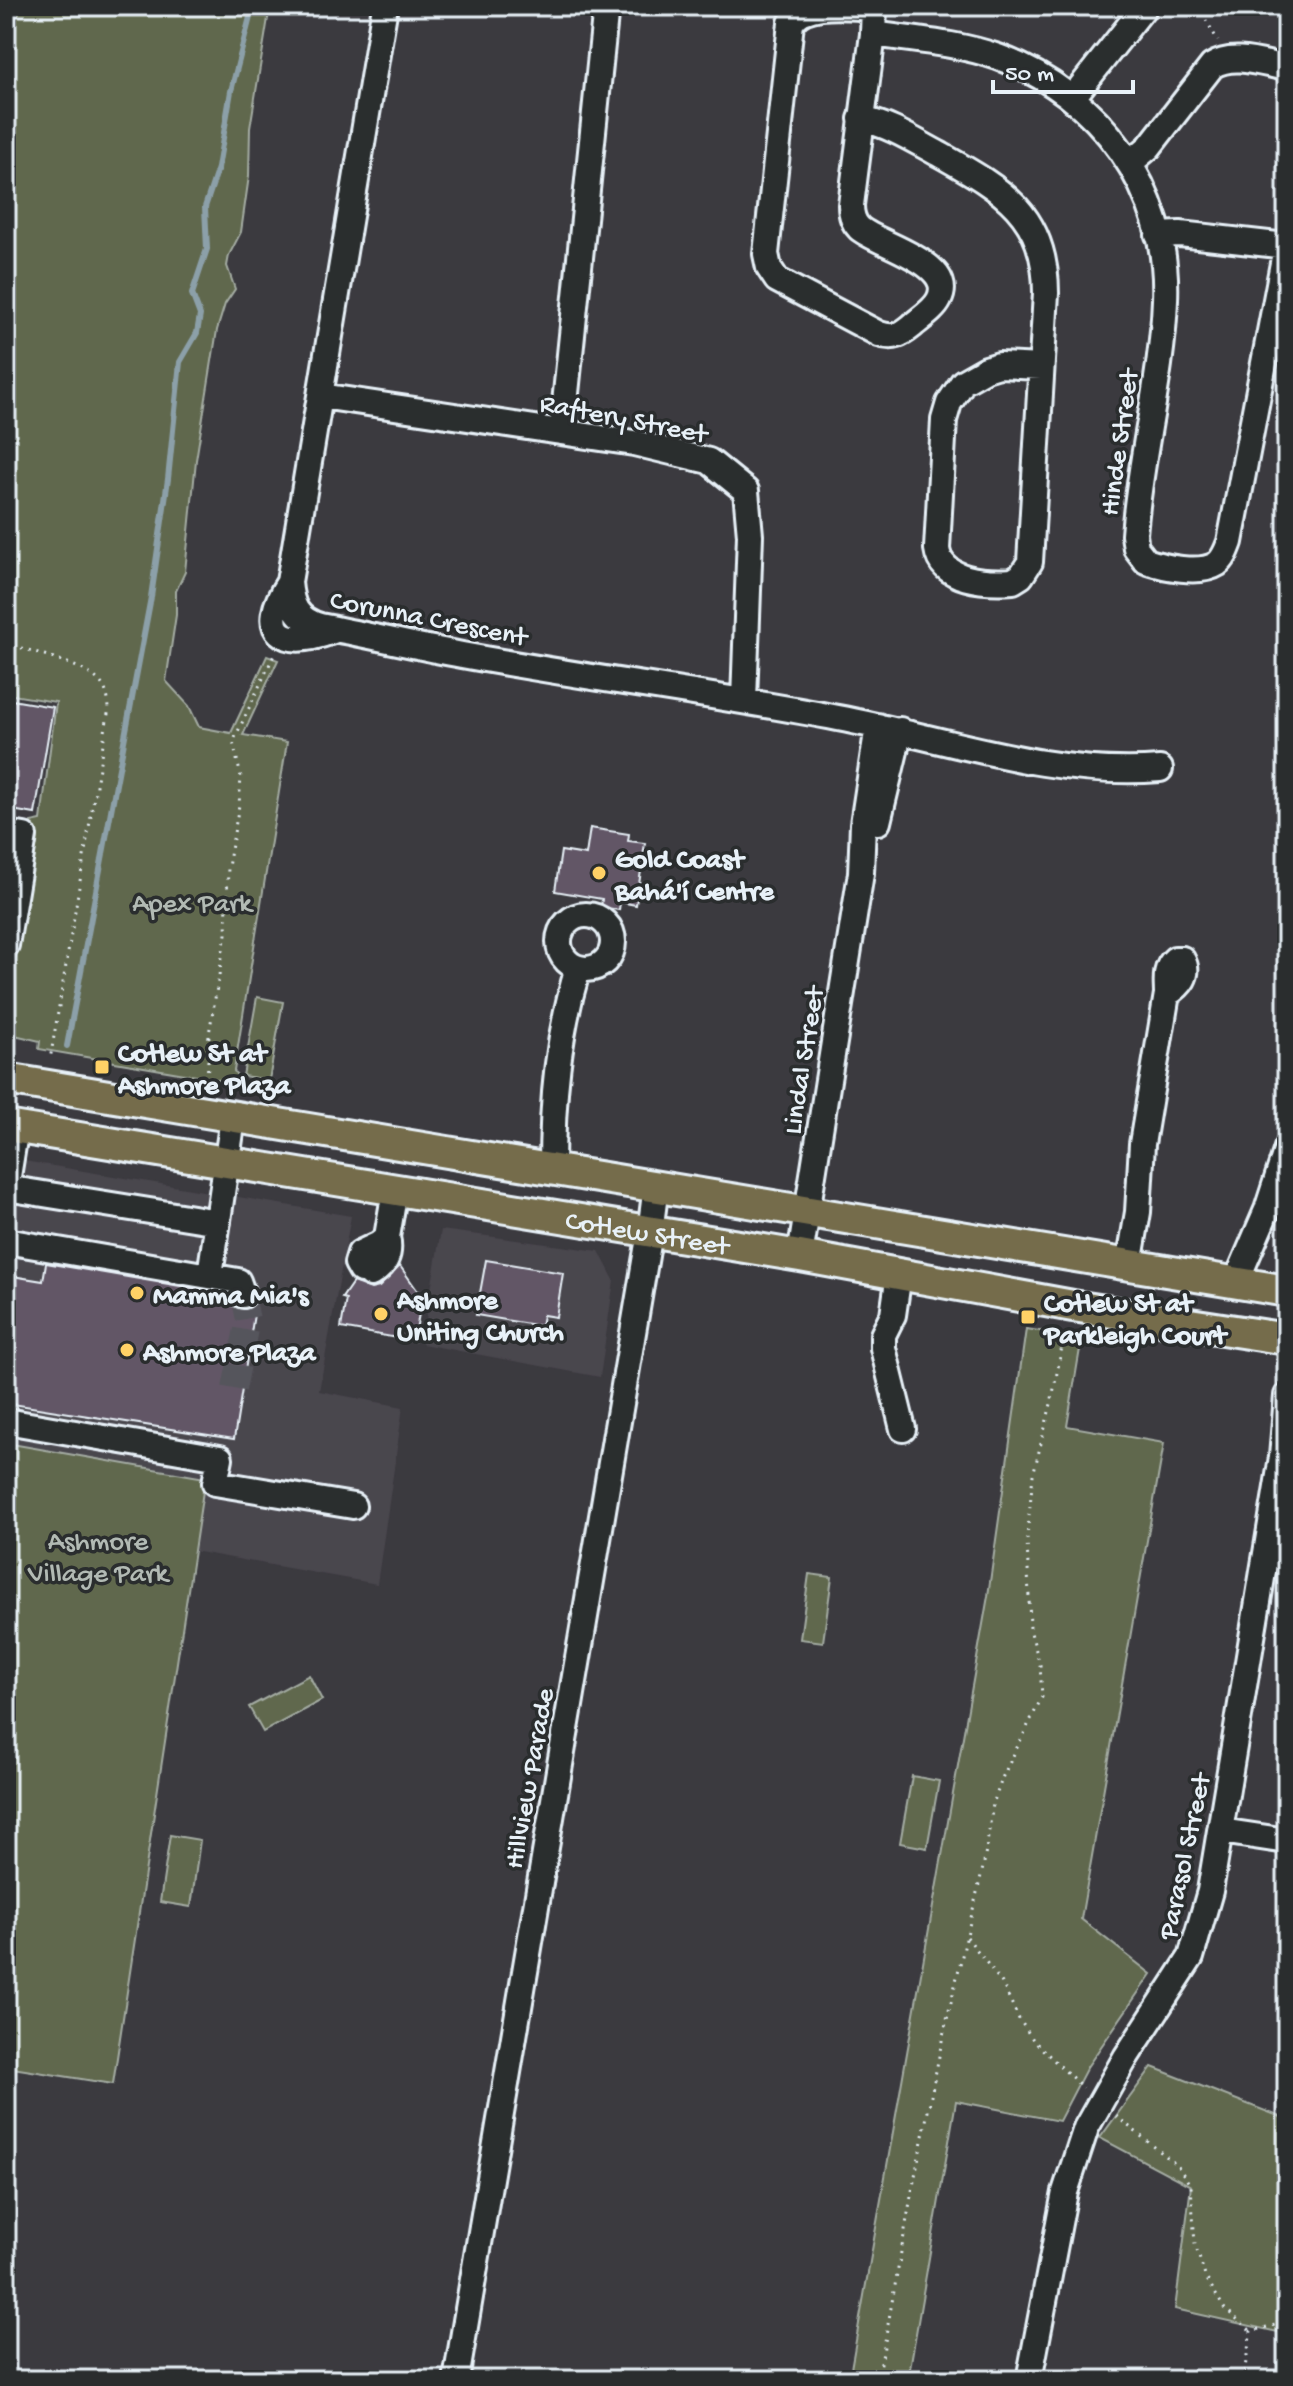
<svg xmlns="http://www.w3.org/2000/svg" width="1293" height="2386" viewBox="0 0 1293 2386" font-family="'Gochi Hand',sans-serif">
  <rect width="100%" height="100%" fill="#3b3a3f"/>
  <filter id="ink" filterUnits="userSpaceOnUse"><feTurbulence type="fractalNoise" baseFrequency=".0125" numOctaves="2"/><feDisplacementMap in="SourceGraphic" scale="16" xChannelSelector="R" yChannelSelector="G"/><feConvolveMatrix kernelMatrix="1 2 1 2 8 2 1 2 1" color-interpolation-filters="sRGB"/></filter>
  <g filter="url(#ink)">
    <path fill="#4a464e" d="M6 1158 351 1216 319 1391 403 1407 377 1584 193 1551 205 1478 6 1443Z
      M441 1230 599 1251 614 1280 600 1377 422 1344Z"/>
    <path fill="#60674e" stroke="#a4aca3" stroke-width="2" d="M6 6H270L250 128 249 176 241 232 229 255 227 266 235 289 225 304 217 330 196 460 185 572 176 591V615L166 681 189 706 199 727 231 733 267 656 278 660 243 735 287 742 234 1071 243 1084 39 1049 40 1041 6 1033V976L16 957 17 909 31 822 41 820 56 702 6 694Z
      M257 997 283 1002 269 1080 243 1076Z
      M1026 1329 1082 1337 1067 1426 1164 1443 1081 1919 1151 1974 1087 2067 1059 2121 956 2101 908 2380H849L988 1596Z
      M6 1443 205 1478 113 2084 6 2067Z
      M809 1574 832 1577 823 1642 800 1639Z
      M309 1675 322 1700 263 1732 249 1707Z
      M912 1776 939 1781 927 1848 900 1843Z
      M170 1835 200 1840 191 1907 160 1902Z
      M1152 2067 1281 2117 1287 2125V2334L1175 2309 1191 2186 1100 2138Z"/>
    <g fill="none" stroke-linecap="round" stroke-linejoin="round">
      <path stroke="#8ca0a9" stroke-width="6" d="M67 1046 151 597 168 479 180 362 197 333 200 315 192 294 207 249 205 207 218 168 231 91 250 17 251 6"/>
    </g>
    <path fill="#625766" stroke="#e8f1f8" stroke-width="2" d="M6 699 53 707 35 814 6 809Z
      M590 828 629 834 628 841 645 843 636 905 620 902 619 910 601 907 602 899 555 891 561 851 586 855Z
      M486 1260 563 1273 556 1317 543 1315 541 1326 476 1315Z
      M46 1263 227 1294 233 1306 241 1310 249 1309 256 1302 234 1439 6 1403V1275L43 1281Z
      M400 1266 422 1297 414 1341 341 1328 346 1299 342 1298 353 1282 371 1289 379 1287Z"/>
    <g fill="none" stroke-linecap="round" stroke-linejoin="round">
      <path stroke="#55555b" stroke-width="24" stroke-dasharray="24 12" stroke-linecap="butt" d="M234 1389 248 1320 243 1295"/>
      <g stroke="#e8f1f8" stroke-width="30">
        <path id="minor" d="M385 6 289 582C291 605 296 619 320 626 367 635 415 646 462 655 587 678 713 694 838 718 944 738 1051 778 1160 769
          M874 6 873 34C914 40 958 43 998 57 1099 93 1170 191 1165 300 1162 379 1140 456 1134 535L1136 548 1146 561C1163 567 1200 575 1217 564 1224 559 1227 550 1230 542L1287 242
          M873 34 851 205C851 213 853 222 859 228 878 245 958 263 939 300 934 310 921 318 912 326 901 335 894 339 879 334L777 280 769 268 766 254 791 23C804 0 849 7 874 8
          M1073 97 1145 6
          M861 119C890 125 913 140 939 154 1001 189 1046 213 1046 293L1030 562 1021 576 1013 581C986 583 941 581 937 549L944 420 949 403 963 382 986 369 999 365 1041 367
          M1130 163 1149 147 1212 66C1233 52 1263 64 1287 68
          M1158 235 1180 234 1286 246
          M321 396 634 443 709 461 746 491 750 535 744 700
          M562 432 606 6
          M289 582C256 632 282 650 333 631
          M878 822 900 730
          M6 833 24 836 6 945
          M559 942a27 27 0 1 1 54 0a27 27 0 1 1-54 0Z
          M552 1170C552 1099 558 1035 578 968
          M6 1188 218 1222
          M6 1189 16 1127
          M6 1241 238 1281 243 1295
          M800 1256 861 873 863 824 878 726
          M1129 1265 1138 1212 1142 1144 1167 994C1167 982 1164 968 1175 959H1182C1191 975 1180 986 1167 994
          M361 1270 357 1263 360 1253 379 1244 387 1237 395 1190
          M371 1274C386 1265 391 1254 387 1237
          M899 1274 893 1315 883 1335V1348L903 1429
          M210 1275 233 1118
          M1236 1282 1267 1210 1287 1148
          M6 1421 220 1458 215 1483 353 1506
          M1221 1831 1287 1841
          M456 2380 650 1232 656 1186
          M1029 2380 1065 2192 1086 2128 1126 2057 1191 1957 1210 1891 1282 1457 1287 1396"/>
      </g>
      <g stroke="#e8f1f8" stroke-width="36">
        <g id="major">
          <path d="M6 1079 1287 1291"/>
          <path id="s1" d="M6 1126 800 1256 1073 1306 1287 1339"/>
        </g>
      </g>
      <path stroke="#e8f1f8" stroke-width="3" stroke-dasharray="2 6" stroke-linecap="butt" d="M1198 6 1218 41
        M6 643C32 652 77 662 97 679 106 687 108 696 109 708L50 1060
        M207 1086 209 1034 226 934 228 867 239 805 241 777 233 742 274 655
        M967 1937 1002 1983 1019 2019 1034 2041 1083 2088
        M1116 2116 1177 2165 1191 2186 1195 2244 1205 2276 1224 2308 1251 2331
        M878 2380 912 2191 943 2036 984 1863 993 1804 1003 1776 1042 1697 1040 1665 1030 1629 1027 1537 1033 1475 1051 1404 1065 1331
        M1243 2380 1251 2331 1287 2322"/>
      <use href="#minor" stroke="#2a2d2e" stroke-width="24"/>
      <use href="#major" stroke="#746c4b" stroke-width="30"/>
    </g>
  </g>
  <g fill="#ffd166" stroke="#2a2d2e" stroke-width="3">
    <circle cx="599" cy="873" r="8"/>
    <rect x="94" y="1059" width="16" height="16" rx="4"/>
    <circle cx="137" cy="1293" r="8"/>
    <circle cx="381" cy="1314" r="8"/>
    <rect x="1020" y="1309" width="16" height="16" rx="4"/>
    <circle cx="127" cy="1350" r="8"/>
  </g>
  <g text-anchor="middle" stroke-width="7" stroke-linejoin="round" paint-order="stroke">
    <g font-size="28" fill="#e8f1f8" stroke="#2a2d2e">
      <text transform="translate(624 416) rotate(11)" y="10">Raftery Street</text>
      <text transform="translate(1117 442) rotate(-82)" y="10">Hinde Street</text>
      <text transform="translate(429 616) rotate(11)" y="10">Corunna Crescent</text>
      <text transform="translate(801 1060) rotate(-81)" y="10">Lindal Street</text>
      <text dy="10" stroke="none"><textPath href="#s1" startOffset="650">Cotlew Street</textPath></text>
      <text transform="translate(527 1778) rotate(-80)" y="10">Hillview Parade</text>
      <text transform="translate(1182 1856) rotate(-78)" y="10">Parasol Street</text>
    </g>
    <g font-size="28" font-weight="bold" fill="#e8f1f8" stroke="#2a2d2e" text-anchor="start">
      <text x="615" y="867">Gold Coast<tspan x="615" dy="32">Bahá'í Centre</tspan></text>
      <text x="118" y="1061">Cotlew St at<tspan x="118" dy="32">Ashmore Plaza</tspan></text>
      <text x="153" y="1303">Mamma Mia's</text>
      <text x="397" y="1308">Ashmore<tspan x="397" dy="32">Uniting Church</tspan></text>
      <text x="1044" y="1311">Cotlew St at<tspan x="1044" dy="32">Parkleigh Court</tspan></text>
      <text x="143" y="1360">Ashmore Plaza</text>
    </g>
    <g font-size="28" fill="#b2bab4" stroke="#2a2d2e">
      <text x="192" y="911">Apex Park</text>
      <text x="98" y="1549">Ashmore<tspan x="98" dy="32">Village Park</tspan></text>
    </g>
  </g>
  <rect width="1293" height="2386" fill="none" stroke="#2a2d2e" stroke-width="32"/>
  <rect x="16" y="16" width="1261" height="2354" fill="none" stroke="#e8f1f8" stroke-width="3" filter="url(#ink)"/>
  <path d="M993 80v12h140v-12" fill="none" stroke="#e8f1f8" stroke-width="4"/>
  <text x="1005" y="80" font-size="24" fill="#e8f1f8" stroke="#2a2d2e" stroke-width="6" paint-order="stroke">50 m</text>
</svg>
